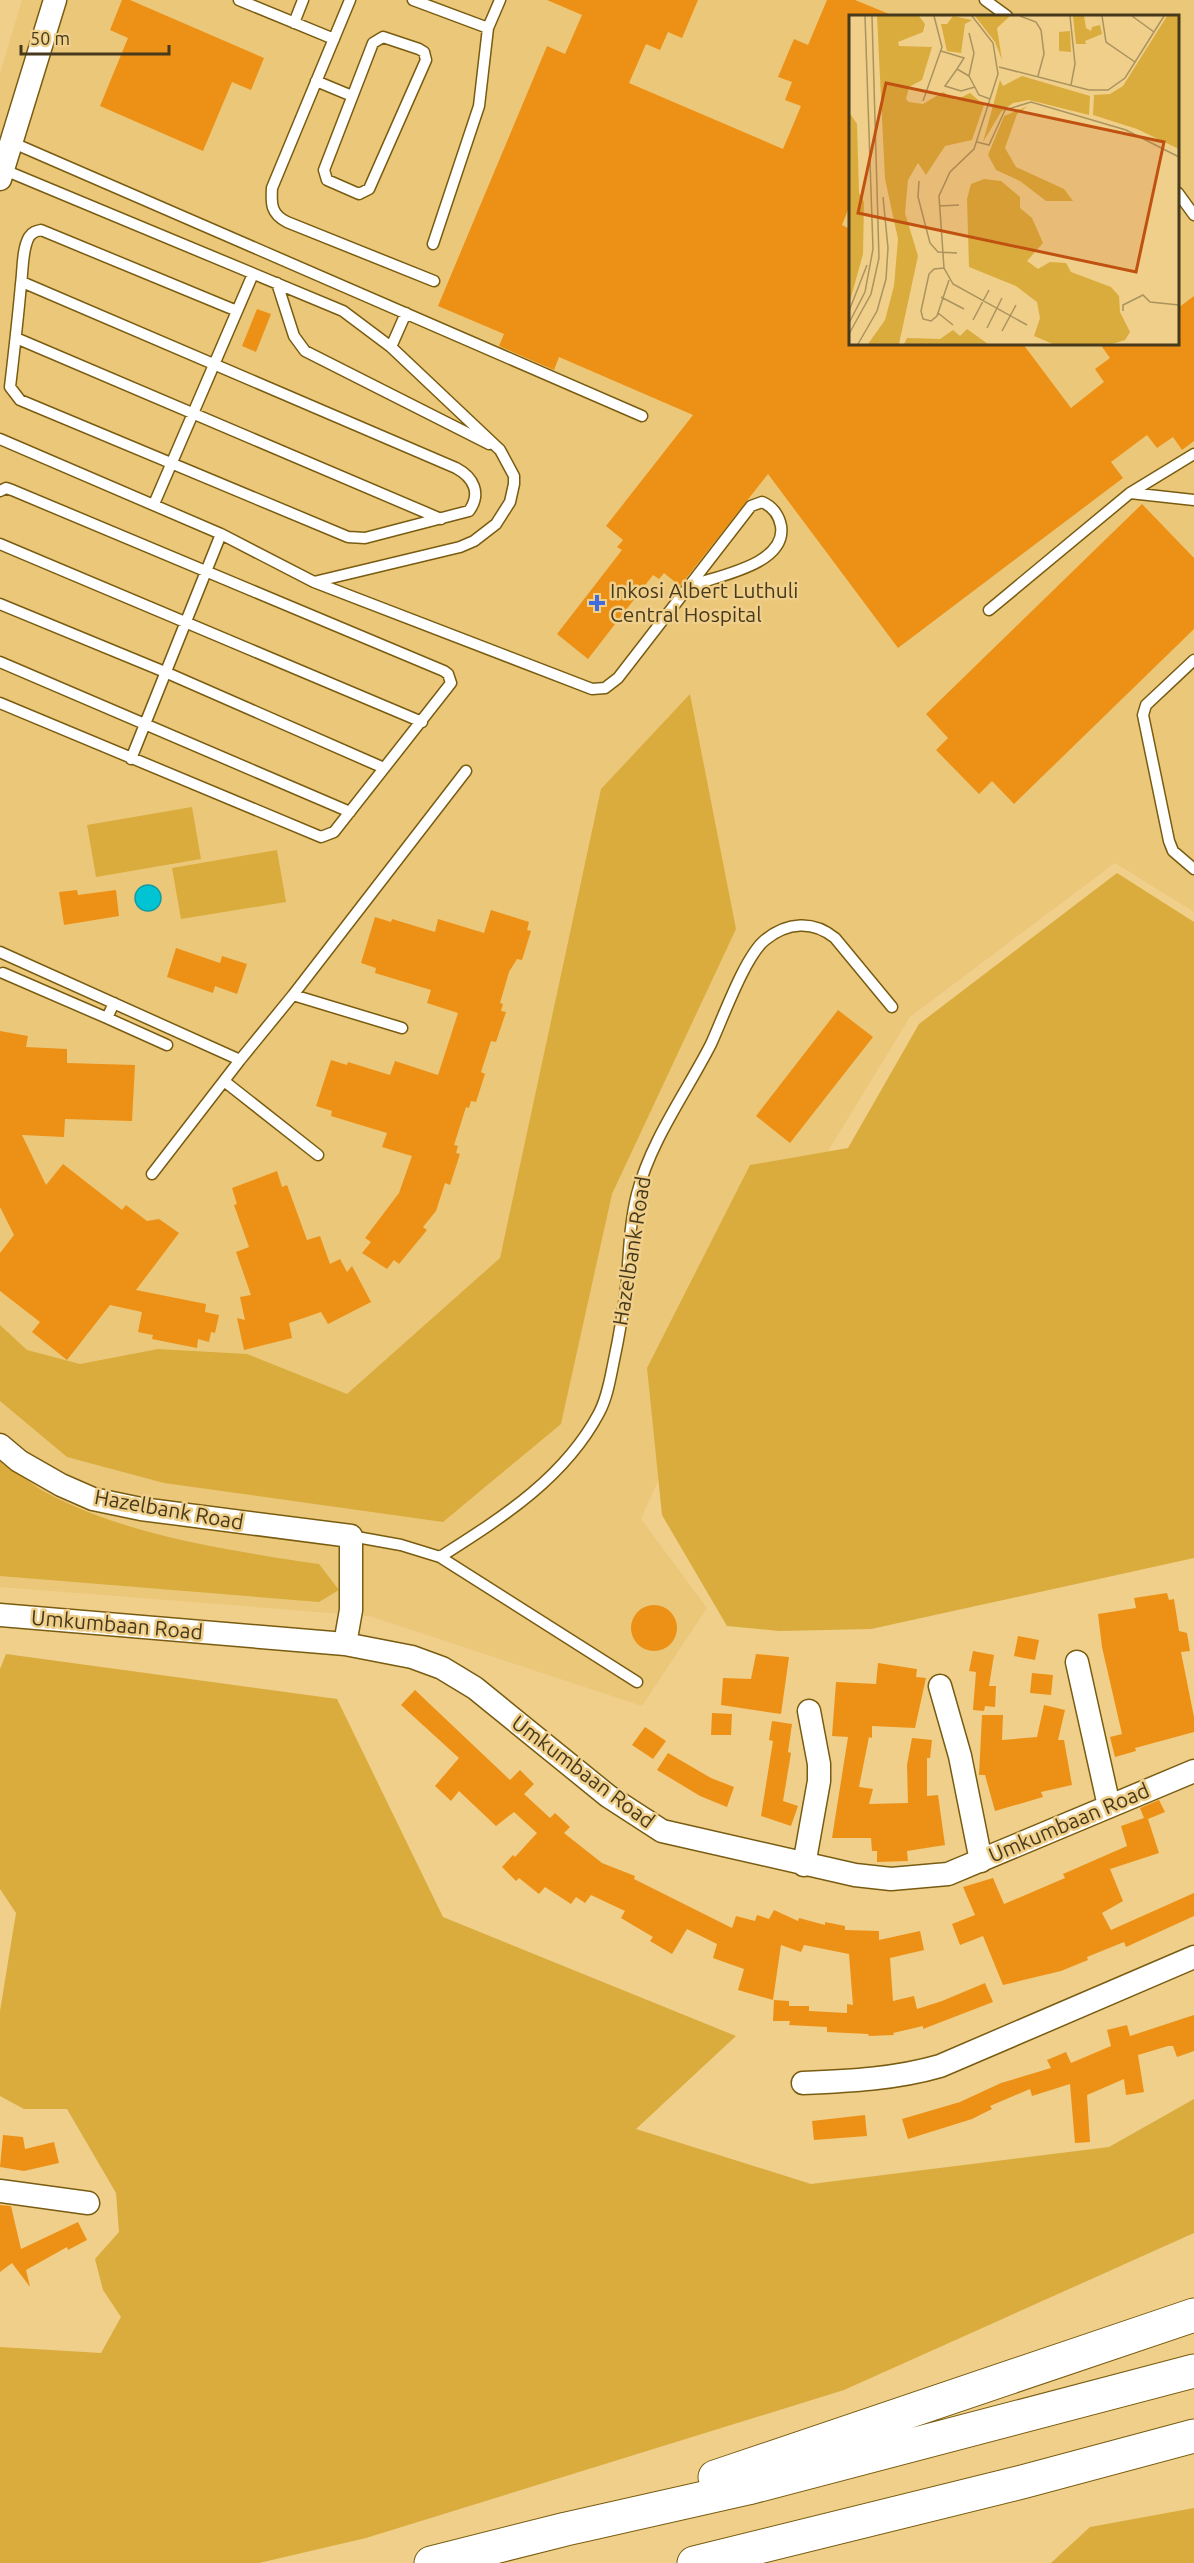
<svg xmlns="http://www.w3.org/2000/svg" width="1194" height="2563" viewBox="0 0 1194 2563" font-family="Ubuntu,sans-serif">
  <rect width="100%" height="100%" fill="#efcf8a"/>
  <path fill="#ebc77a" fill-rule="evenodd" d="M22 0H1194V912L1115 863 910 1017 748 1282 641 1519 707 1608 642 1706 369 1616 0 1587V73ZM850 16H1178V344H850Z"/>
  <path fill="#daac3d" d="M690 694 736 929 612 1194 561 1424 443 1522 164 1483 67 1457 0 1401V1325L27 1350 80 1364 158 1349 247 1354 347 1394 500 1258 601 789Z
    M192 807 201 859 96 877 87 825Z
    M277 850 286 902 181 919 172 868Z
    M1117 873 1194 922V1558L871 1629 779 1631 727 1626 662 1515 647 1368 750 1165 848 1148 919 1024Z
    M0 1460C15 1470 29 1483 45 1492 127 1536 227 1550 319 1564L339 1590 319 1602 0 1576Z
    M6 1654 337 1699 443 1917 736 2036 636 2129 811 2184 1109 2147 1194 2099V2233L844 2390 366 2538 259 2563H0V2347L101 2353 121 2317 103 2290 95 2259 119 2232 116 2193 67 2109H24L0 2096V2011L16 1913 0 1889V1669Z
    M1194 2508V2563H1051L1090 2527Z"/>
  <path fill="#00c4d4" stroke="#159a9d" stroke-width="1.5" d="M135 898a13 13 0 1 1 26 0a13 13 0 1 1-26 0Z"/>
  <path fill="#ec9116" d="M122 0H130L264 58 251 90 232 82 203 151 100 106 128 38 110 30Z
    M547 0H698L682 38 668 32 660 50 646 44 629 83 783 149 801 106 785 100 792 82 778 77 794 39 808 45 827 0H855L894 16H850V205L842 225 850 229V344H1023L1071 408 1104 382 1095 369 1110 358 1100 344H1178V308L1194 296V441L1182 450 1173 437 1157 448 1147 435 1111 462 1123 478 898 648 768 474 680 586 664 573 659 579 653 575 588 659 557 634 622 550 617 547 623 540 606 526 693 415 559 357 554 370 499 346 504 334 438 306 547 46 565 54 582 15Z
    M257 309 271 314 256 352 242 346Z
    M1142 504 1194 558V629L1014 804 992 781 979 794 936 750 948 738 926 714Z
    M77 890 78 895 116 890 119 916 64 925 59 892Z
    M491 910 529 922 527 930 531 931 522 960 517 959 509 972 500 1003 503 1004 501 1011 506 1012 496 1042 491 1041 481 1072 485 1074 476 1102 471 1101 469 1108 466 1107 454 1145 458 1146 456 1153 460 1154 450 1185 445 1183 436 1211 423 1227 427 1230 399 1264 394 1260 387 1269 362 1253 371 1242 365 1238 399 1193 412 1156 382 1147 387 1133 331 1116 332 1111 316 1106 331 1060 347 1065 348 1062 390 1075 395 1061 438 1075 451 1035 458 1013 427 1003 431 990 375 973 376 968 361 963 375 917 391 922 392 919 435 932 438 919 484 933Z
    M176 948 220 963 222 956 247 964 237 994 215 986 213 993 167 977Z
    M838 1010 873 1037 790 1143 756 1116Z
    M0 1031 28 1036 26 1047 67 1049V1063L135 1065 132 1121 65 1119 64 1137 22 1135 46 1185 63 1164 122 1210 126 1205 147 1221 159 1219 179 1233 136 1290 206 1304 205 1312 219 1315 215 1333 211 1332 209 1342 198 1339 197 1348 152 1339 153 1335 138 1332 142 1312 110 1305 67 1360 32 1332 40 1322 0 1291V1253L14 1235 0 1207Z
    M277 1171 282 1187 287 1185 307 1240 320 1236 330 1264 340 1259 347 1272 352 1266 371 1302 328 1324 321 1312 289 1323 292 1338 244 1350 237 1318 245 1320 240 1297 251 1295 236 1252 249 1247 234 1205 237 1204 232 1188Z
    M1167 1593 1169 1600 1174 1599 1179 1631 1187 1633 1190 1651 1181 1652 1194 1717V1732L1135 1748 1136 1751 1115 1757 1110 1737 1122 1734 1102 1647 1098 1614 1136 1608 1134 1598Z
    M631 1628a23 23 0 1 1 46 0a23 23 0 1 1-46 0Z
    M1018 1636 1039 1640 1035 1660 1014 1656Z
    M973 1651 994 1655 989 1686H996L995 1707 985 1706 984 1711 973 1710 976 1672 969 1671Z
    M756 1654 789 1657 781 1714 721 1705 723 1678 751 1679Z
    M878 1663 917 1669 916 1677 926 1678 915 1728 872 1726V1738L869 1737 859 1787 873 1789 869 1804 908 1803 907 1765 912 1738 932 1740 930 1758H927V1796L938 1795 945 1845 907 1851 908 1861 877 1862V1851H872L871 1838H832L848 1737 832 1736 836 1682 876 1684Z
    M1032 1673 1053 1675 1051 1695 1030 1693Z
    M415 1690 510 1780 520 1770 534 1784 524 1794 550 1818 555 1813 570 1827 564 1833 602 1863 635 1876 634 1879 732 1928 736 1916 755 1921 757 1915 769 1919 774 1910 798 1921 799 1918 825 1925V1922L845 1926V1930L879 1931V1940L920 1931 924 1950 890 1958 893 2001 914 1996 917 2009 942 2001 985 1983 993 2002 923 2029V2026L893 2033 894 2035 869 2036 868 2034 827 2032V2027L789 2025 790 2021H773L774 2000 789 2001V2006H809V2011L847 2013V2004L853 2005 849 1954 804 1945 801 1952 781 1945 773 2000 738 1990 744 1969 713 1958 717 1944 687 1929 672 1954 650 1941 653 1937 621 1918 625 1911 591 1895 585 1903 576 1897 571 1904 545 1887 539 1894 519 1878 516 1881 502 1867 513 1855 515 1857 537 1833 514 1812 496 1826 459 1791 451 1801 435 1786 459 1758 401 1705Z
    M1044 1705 1065 1710 1058 1740H1064L1072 1785 1041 1792 1043 1797 995 1811 985 1775H979L982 1715H1003L1002 1740 1037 1737Z
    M712 1713 732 1714 731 1735H711Z
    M772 1721 792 1724 788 1752 791 1753 783 1801 798 1806 791 1826 761 1816 773 1741 769 1740Z
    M645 1727 666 1741 653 1759 632 1745Z
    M668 1753 711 1778 734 1787 727 1807 700 1796 657 1770Z
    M1159 1800 1165 1812 1148 1819 1159 1853 1110 1869 1123 1901 1102 1913 1111 1930 1194 1893V1916L1126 1947 1124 1942 1087 1957 1088 1960 1061 1971 1003 1985 983 1936 960 1945 952 1924 975 1915 963 1887 993 1878 1004 1904 1065 1878 1063 1874 1127 1846 1121 1826 1144 1818 1140 1808Z
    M1194 2015V2051L1177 2057 1173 2046H1168L1138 2055 1144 2092 1126 2095 1124 2079 1087 2095 1090 2142 1075 2143 1070 2084 1032 2096 1030 2089 990 2106 992 2109 972 2119 908 2139 902 2119 960 2102 1001 2083 1051 2068 1047 2060 1066 2052 1071 2063 1111 2046 1107 2030 1127 2025 1130 2036Z
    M865 2115 867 2136 814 2140 812 2121Z
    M3 2135 23 2137 25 2149 54 2142 59 2163 24 2171 0 2167Z
    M0 2205 11 2206 21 2249 78 2222 87 2240 68 2250 67 2247 26 2270 30 2287 12 2263 0 2272Z"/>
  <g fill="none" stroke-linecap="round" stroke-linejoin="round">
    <g stroke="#795c11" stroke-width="13">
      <path id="lane" d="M239 0 334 39
        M350 0 272 188C271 204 271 214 287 222L434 281
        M413 0 488 28 500 0
        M985 0 1007 16
        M294 23 303 0
        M383 37 419 49 424 52 426 60 369 189 359 194 327 180 324 170 373 43Z
        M316 81 352 96
        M11 142 642 416
        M2 169 343 311 391 347 500 450 514 476V484L510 502 496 524 474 541 460 547 314 582
        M1178 193 1194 215
        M433 244 479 106 488 28
        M22 282 456 468C473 477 482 493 469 511L365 538 348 537 20 400 10 387C14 353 18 318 21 284 23 270 22 249 29 237 32 232 36 231 41 230L237 311
        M277 283 294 336 305 351 489 444
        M16 338 441 519
        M391 347 406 313
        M0 439 221 534 314 582 592 689 605 688 618 678 751 506 762 502C772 506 779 515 781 526 787 565 716 576 690 586
        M0 491 6 488 12 490 444 671 448 674 451 683 334 832 321 837 0 703
        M1130 493 1194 500
        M154 504 253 274
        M0 544 422 722
        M0 604 165 672 384 768
        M989 610 1130 493 1194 454
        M1194 660 1146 705 1143 715 1169 841 1173 851 1194 869
        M0 662 350 812
        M131 759 221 534
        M0 952 240 1060 293 995 466 771
        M3 973 107 1018 114 1003
        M293 995 402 1028
        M107 1018 167 1045
        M224 1081 318 1155
        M152 1174 240 1060
        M351 1536 401 1545 440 1557 637 1682
        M440 1557C501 1518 564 1479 599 1413 607 1398 610 1380 613 1365 619 1337 624 1308 627 1280 629 1251 630 1222 637 1194 651 1140 686 1093 711 1044 723 1018 745 956 765 940 787 922 813 920 835 938L892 1007"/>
    </g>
    <g stroke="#795c11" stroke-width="25">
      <path id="street" d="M0 179 55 0
        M0 1445 19 1461 61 1485 93 1499 141 1509 351 1536V1610L345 1644
        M0 1615 345 1644 412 1657 442 1668 475 1688 608 1796 662 1831 855 1875 891 1879 948 1874 1194 1771
        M1077 1662 1109 1806
        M940 1686 960 1756 981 1861
        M804 1865 819 1781V1764L809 1711
        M803 2083C850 2081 895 2079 940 2066L1194 1957
        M0 2191 88 2203"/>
    </g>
    <g stroke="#795c11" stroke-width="35">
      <path id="highway" d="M715 2477 1194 2315
        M431 2563 566 2529 748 2488 1194 2371
        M694 2563 1022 2482 1194 2436"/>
    </g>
    <use href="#lane" stroke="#fff" stroke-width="10"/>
    <use href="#street" stroke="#fff" stroke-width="22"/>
    <use href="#highway" stroke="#fff" stroke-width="33"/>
  </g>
  <path fill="#416cdd" stroke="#efcf8a" stroke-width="2" d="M594 594h6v6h6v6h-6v6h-6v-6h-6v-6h6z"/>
  <g text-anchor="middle" stroke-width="5" stroke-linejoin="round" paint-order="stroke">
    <g font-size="21" fill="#46391c" stroke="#efcf8a" text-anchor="start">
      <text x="610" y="598">Inkosi Albert Luthuli<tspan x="610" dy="24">Central Hospital</tspan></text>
    </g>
    <g font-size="21" fill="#46391c" stroke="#efcf8a">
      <text transform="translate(632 1251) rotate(-81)" y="7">Hazelbank Road</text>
      <text transform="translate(169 1510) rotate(10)" y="7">Hazelbank Road</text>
      <text transform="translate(117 1625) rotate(5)" y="7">Umkumbaan Road</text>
      <text transform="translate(583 1772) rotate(37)" y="7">Umkumbaan Road</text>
      <text transform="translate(1069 1823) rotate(-23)" y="7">Umkumbaan Road</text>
    </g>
  </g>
  <g transform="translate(849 15)">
    <rect width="330" height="330" fill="#efcf8a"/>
    <path d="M28 1H70L76 9 74 17 49 27 50 31 83 32 73 65 60 72 57 84 60 87 74 89 94 77 107 85 121 78 135 90 123 125 96 131 77 160 69 148 59 165 56 198 69 241 50 329H19L36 305 45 271 49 224 36 164ZM104 1 123 5 116 9 112 38 98 36 92 9H98ZM126 1H161L148 13 153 45 146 27ZM224 1H235L237 13 242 16 243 12 251 10 253 19 236 26 237 29H227ZM318 1H330V134L288 114 244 100 245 80 261 79 274 71ZM221 16 222 37 210 36V17ZM173 61 241 81 240 100 180 85 164 88 152 97 134 127 151 65 154 71ZM179 91 168 99 156 133 167 152 215 174 224 186H197L171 166 147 155 139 140 155 101ZM0 97 8 109 10 178 15 187 14 239 1 286ZM135 164 152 166 171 182V193L183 203 194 228 178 246 189 254 201 247 217 248 222 257 262 272 270 281 271 297 281 317 276 325 263 329H204L185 321 191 303 188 287 167 271 120 252 118 184 122 169ZM118 314 139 329H55L58 323 91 324 104 315 111 321Z" fill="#daac3d"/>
    <path fill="none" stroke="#ab935e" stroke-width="1.5" d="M123 1 144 28 149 59 125 134 101 157 90 181 95 253 104 269 178 310M171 1 187 7 192 15 195 39 189 61M221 1 226 49 222 70M253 1 257 27 286 47M283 1 305 17M120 18 125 38 120 61 130 80 141 84M92 36 115 43 108 54M150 52 240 75H259L276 63 315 1M120 61 108 54 96 71 112 76 126 72M74 86 93 32 85 1M128 127 140 130 156 95 182 87 277 115 330 142M70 166 69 182 81 228 89 237 108 238M90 191 110 190M95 253 85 254 80 259 72 296 74 304 82 306 88 301 100 265M92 282 115 294M0 296 18 250M274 296V290L294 280 301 287 330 290M89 298 104 310M124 305 140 275M0 308 16 277 24 234 16 1M138 313 153 283M153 316 167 290M0 319 22 279 30 243 23 1M9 329 28 296 37 264 39 233 34 182"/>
    <path fill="#c05110" fill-opacity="0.15" stroke="#c05110" stroke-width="3" d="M37 68 315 127 287 257 9 198Z"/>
    <rect width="330" height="330" fill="none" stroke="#46391c" stroke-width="3"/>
  </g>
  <path d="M21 45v9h148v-9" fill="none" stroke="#46391c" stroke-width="3"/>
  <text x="30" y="45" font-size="18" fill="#46391c" stroke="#efcf8a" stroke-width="4.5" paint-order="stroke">50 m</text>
</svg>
